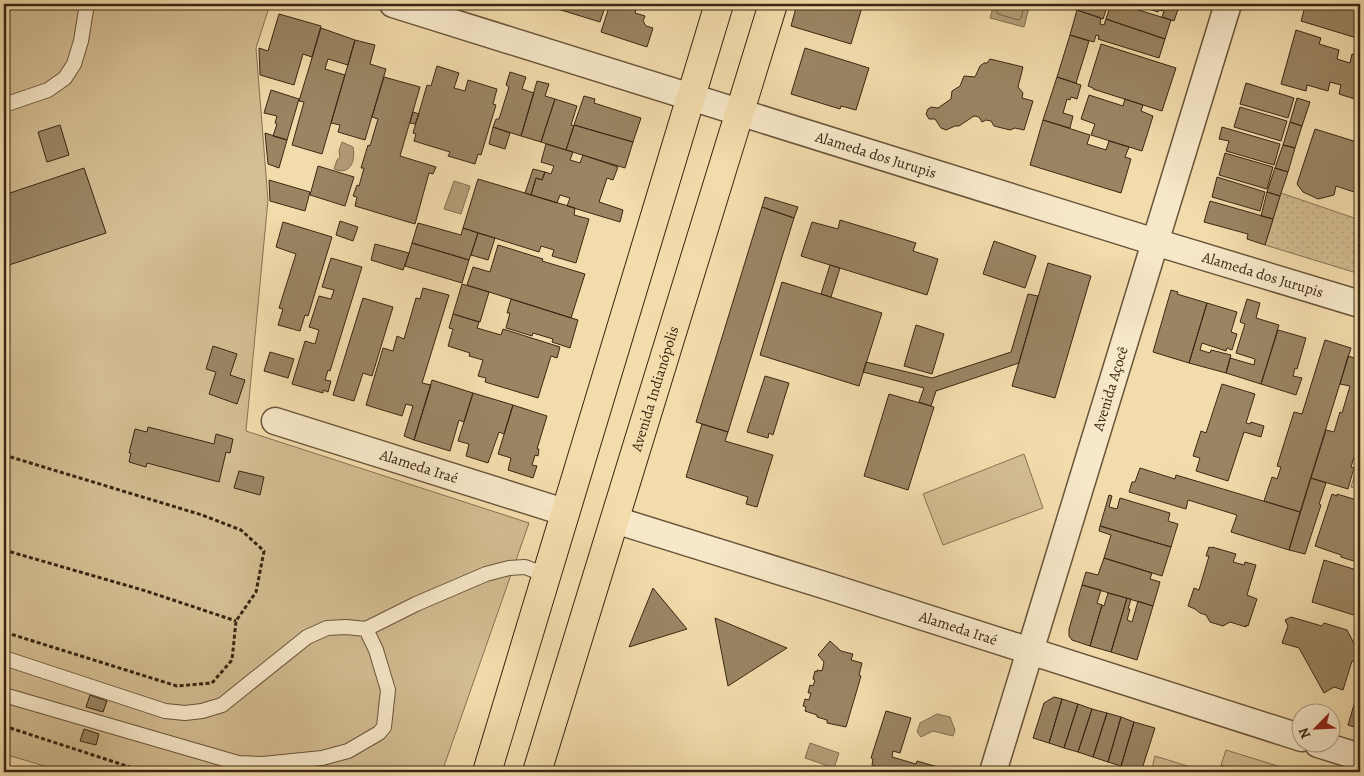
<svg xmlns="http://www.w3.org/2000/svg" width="1364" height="776" viewBox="0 0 1364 776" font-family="Alegreya,serif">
  <defs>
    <pattern id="grass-dots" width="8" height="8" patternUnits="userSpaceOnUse" patternTransform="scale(1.25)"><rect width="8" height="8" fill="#d3bd92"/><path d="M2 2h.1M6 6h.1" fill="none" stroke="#b6a27d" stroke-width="1.8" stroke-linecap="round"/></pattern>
  </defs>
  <rect width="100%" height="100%" fill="#f3dcac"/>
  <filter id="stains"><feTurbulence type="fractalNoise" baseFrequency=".004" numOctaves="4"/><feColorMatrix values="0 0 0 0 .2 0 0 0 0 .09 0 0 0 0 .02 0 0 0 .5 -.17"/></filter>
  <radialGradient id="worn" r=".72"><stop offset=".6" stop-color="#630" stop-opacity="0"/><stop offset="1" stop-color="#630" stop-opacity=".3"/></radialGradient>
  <path fill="url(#grass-dots)" stroke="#867252" d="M1281 193 1360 220V274L1265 245Z"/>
  <path fill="#d3bd92" stroke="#867252" d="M4 4H270L256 48 268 200 246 431 529 523 442 772H65L4 754Z
    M1024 454 1043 508 943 545 923 494Z
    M1360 457V490L1351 487Z
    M1226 750 1297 772H1245L1221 765Z
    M1155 756 1207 772H1151Z"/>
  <path fill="#b49e78" stroke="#836e50" d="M994 4H1030L1024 27 990 18Z
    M342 142 353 147C356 161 350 176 334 169L337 160 340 157 339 151Z
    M454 181 470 186 461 214 444 209Z
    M937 714 950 717 955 730 953 736 933 731 921 737 917 732 920 723Z
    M810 743 839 753 834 768 805 758Z"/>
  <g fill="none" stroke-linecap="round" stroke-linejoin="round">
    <path stroke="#766246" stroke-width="1" d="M998 4 997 12 998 14 1018 20 1021 18 1025 4"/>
  </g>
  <path fill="#9a8563" stroke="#392713" d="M541 4H563L561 10Z
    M563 4H606L600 22 561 10Z
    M610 4H632L631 6 636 8 635 13 645 16 643 21 646 26 653 28 647 47 601 32Z
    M797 4H863L851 44 791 26Z
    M1079 4H1108L1103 19 1077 10Z
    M1111 4H1119L1171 20 1165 39 1106 19Z
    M1134 4H1180L1174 21 1162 17 1164 11 1159 10 1158 12Z
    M1295 4H1360V39L1301 21 1305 7Z
    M1077 10 1101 18 1100 24 1104 25 1106 19 1165 39 1159 58 1098 39 1099 36 1096 35 1094 42 1070 35Z
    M279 14 321 26 312 57 303 54 294 85 260 75 259 48 268 51Z
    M321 28 355 40 348 65 328 59 325 69 345 75 322 154 292 145 304 102 299 101Z
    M1296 30 1321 38 1319 44 1339 50 1337 59 1350 63 1352 54 1360 56V107L1357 106 1358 100 1339 94 1341 85 1330 82 1328 91 1307 85 1306 91 1281 84Z
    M1070 35 1089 41 1076 83 1057 77Z
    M355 40 375 45 370 64 386 69 365 140 338 132 340 125 331 123Z
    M1101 44 1176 68 1162 111 1093 89V88L1088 86Z
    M805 48 869 68 856 110 841 106 840 109 791 94Z
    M990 59 1023 67 1018 87 1023 93 1022 98 1033 101 1024 130 1015 128 1010 130 994 126 991 121 986 120 982 122 979 117 974 116 959 126H955L946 130 941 128 935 119H929L926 114 928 109 931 107 938 108 951 99 952 91 960 86 964 76 975 77 980 66 984 63H987Z
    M437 66 459 73 454 88 465 91 468 80 497 89 493 104 496 105 481 155 478 154 475 164 448 156 450 152 414 141 416 134 413 133 427 85 431 86Z
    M510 72 526 77 522 89 534 93 521 136 493 127 496 119H499L509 87 506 85Z
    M384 77 420 87 400 156 436 167 433 174 429 173 415 224 355 206 357 197 353 196 357 185 359 186 364 168H361L368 145 370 146 378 119 372 117Z
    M1057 77 1081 85 1077 99 1071 97 1070 100 1067 99 1063 113 1073 116 1070 128 1043 120Z
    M537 81 549 84 545 96 555 99 541 142 521 136Z
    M1246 83 1294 98 1288 118 1240 104Z
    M271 90 299 99 287 140 273 136 277 124 275 123 277 116 264 113Z
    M1089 95 1123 106 1125 99 1143 105 1141 111 1153 116 1142 151 1091 135 1095 124 1081 119Z
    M584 96 595 99 594 103 641 118 633 142 574 125Z
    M1297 98 1310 102 1302 126 1290 122Z
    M555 99 577 106 571 125 574 126 566 150 541 142Z
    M1240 107 1287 121 1281 141 1234 127Z
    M413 112 419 114 415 124 410 123Z
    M1043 120 1090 135 1087 144 1106 150 1109 141 1129 147 1125 157 1131 159 1121 193 1030 165Z
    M1290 122 1302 126 1295 148 1283 145Z
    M60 125 69 155 47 162 38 132Z
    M574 125 633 142 625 168 566 150Z
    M493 127 510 133 505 149 489 144Z
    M1222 127 1280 144 1274 165 1226 151 1229 141 1219 139Z
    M1315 129 1360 143V194L1336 186 1334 195 1318 199 1303 192 1297 184Z
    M265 133 287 140 279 168 268 164Z
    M546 144 573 152 570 160 580 163 583 155 618 167 613 180 607 178 599 202 623 210 620 222 567 206 570 198 560 195 557 203 531 195 536 178 542 180 545 172 551 174 554 166 541 162Z
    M1283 145 1295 148 1288 172 1275 168Z
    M1225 153 1273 167 1267 189 1219 175Z
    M318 166 354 177 345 206 310 195Z
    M84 168 106 233 6 266 10 278 4 280V195Z
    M1275 168 1288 172 1280 196 1267 192Z
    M533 169 545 172 542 180 536 178 531 195 525 193Z
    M1217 177 1265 192 1260 211 1212 197Z
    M478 179 575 208 574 215 589 219 576 263 552 256 554 250 541 246 539 252 463 228Z
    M269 180 310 192 305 211 270 201Z
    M1267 192 1280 196 1273 219 1261 216Z
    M765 197 798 207 794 218 762 207Z
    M1210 201 1273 219 1265 245 1247 239 1248 234 1204 222Z
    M762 207 794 218 728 432 696 422Z
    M840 220 916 243 913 251 938 259 927 295 801 256 812 222 838 229Z
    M340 221 358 227 353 241 336 235Z
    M283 222 332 237 308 316 305 315 300 331 278 325 283 309 279 308 296 254 276 247Z
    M418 223 461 235 463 228 478 233 469 260 412 243Z
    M478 233 495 238 488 260 471 255Z
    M994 241 1036 256 1025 288 983 274Z
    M412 243 469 260 462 283 405 266Z
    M375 244 409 253 403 270 371 260Z
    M498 245 543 259 542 261 585 274 571 318 467 285 473 267 490 272Z
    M331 258 362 267 330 371 328 370 325 380 331 381 328 392 323 390V393L292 384 305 341 315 344 319 330 309 327 319 296 331 299 334 290 322 287Z
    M1048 263 1091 276 1055 398 1012 386Z
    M830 265 840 268 831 297 821 294Z
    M782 282 882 313 859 386 760 355Z
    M462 284 489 292 480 322 453 314Z
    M423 288 449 295 422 383 431 385 414 440 404 436 413 406 406 404 402 416 366 405 383 348 393 351 397 336 404 339 416 298 420 299Z
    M1171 290 1178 292 1177 294 1207 303 1189 363 1153 352Z
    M1028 294 1038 296 1019 363 936 391 931 406 919 402 924 388 863 372 866 362 932 378 1011 352Z
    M363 298 393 307 372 376 363 373 354 401 333 395Z
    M511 299 578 320 570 348 552 342 553 339 533 333 532 336 506 328 510 313H507Z
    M1247 299 1260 303 1256 318 1279 325 1261 384 1226 373 1230 358 1254 365 1255 359 1236 353 1245 324 1240 322Z
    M1207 303 1237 312 1231 332 1237 334 1232 350 1227 348 1226 351 1202 343 1200 350 1210 353 1211 350 1231 355 1226 373 1189 363Z
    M453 314 479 322 477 328 501 335 503 329 560 347 557 358 551 356 538 398 485 382 486 378 478 376 483 360 469 356 470 353 448 346 453 329 449 328Z
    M916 325 944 334 932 374 904 366Z
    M1278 330 1306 338 1297 369 1295 368 1293 376 1302 378 1296 395 1261 384Z
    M1325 340 1351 348 1300 512 1264 501 1272 477 1277 479 1281 467 1277 466 1294 412 1302 414Z
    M213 346 237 354 230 375 245 380 237 404 209 394 216 372 206 369Z
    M270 352 294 359 288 378 264 371Z
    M1348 356 1360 360V437L1351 467 1354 468 1348 489 1311 478 1326 430 1334 432 1340 412 1342 413 1350 386 1340 384Z
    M765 376 789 383 773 435 769 433 768 438 747 432Z
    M432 380 473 393 464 422 459 420 450 451 414 440Z
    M1222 384 1255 394 1246 423 1250 424 1251 422 1264 426 1261 437 1244 432 1228 481 1196 471 1200 458 1193 456 1201 431 1206 433Z
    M473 393 513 405 504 434 499 432 488 463 466 456 469 444 458 441Z
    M889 394 934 407 908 490 864 476Z
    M513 405 547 416 537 449H539L538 456 535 455 532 465 537 466 533 478 508 470 511 458 498 454Z
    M702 424 728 432 725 441 773 455 757 507 746 504 748 497 686 477Z
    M148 427 214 444 216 434 233 439 230 453 226 452 219 482 147 463 146 467 129 462 131 453H129L135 429 147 432Z
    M1140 468 1175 479 1176 475 1300 512 1289 550 1231 532 1237 515 1188 500 1186 509 1129 492 1132 482H1135Z
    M239 471 264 477 260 495 234 488Z
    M1311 478 1326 483 1319 504 1321 505 1305 554 1289 550Z
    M1332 494 1337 496V494L1360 501V563L1341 557V555L1315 546Z
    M1109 495 1112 496 1109 507 1117 509 1120 498 1170 513 1168 521 1178 524 1171 547 1100 526Z
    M1100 526 1171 547 1162 576 1104 558 1111 535 1099 531Z
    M1209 547 1212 548V547L1236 554 1233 562 1244 565 1245 562 1256 565 1247 595 1257 599 1248 626 1246 625V627L1230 622 1223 626 1210 622 1206 615 1200 613 1195 609 1188 606 1194 588 1199 590 1209 556H1206Z
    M1104 558 1152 573 1150 579 1160 582 1153 606 1082 585 1086 572 1098 575Z
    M1324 560 1360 571V617L1312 602Z
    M1082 585 1101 590 1097 603 1102 605 1090 646 1072 640 1069 636V629Z
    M653 588 687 629 629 647Z
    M1108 593 1127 598 1111 652 1090 646 1102 605 1104 606Z
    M1127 598 1131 599 1128 609H1130L1127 620 1132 622 1138 601 1153 606 1137 660 1111 652Z
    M1291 617 1322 626 1324 623 1347 630 1358 651 1354 662 1352 661 1343 690 1334 687 1324 693 1299 648 1282 643 1288 626 1285 620Z
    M715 618 787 648 728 686Z
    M830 641 841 651 853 654 851 660 862 663 859 675 861 676 859 683 846 727 827 723V720L817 717V715L805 711 806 707 803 706 805 699 809 700 811 693H808L810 685 813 686 815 680 813 679 815 671 817 672V670L822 671 824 662 818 655Z
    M1360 683V699L1356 698Z
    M90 695 107 701 103 712 86 707Z
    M1054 697 1062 699 1049 743 1033 738 1044 703Z
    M1356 698 1360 699V729L1348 725Z
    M1062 699 1078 704 1064 748 1049 743Z
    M1078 704 1092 709 1078 752 1064 748Z
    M1092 709 1107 713 1093 757 1078 752Z
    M886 711 911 718 900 753 893 751 892 757 916 764 917 761 938 767 936 772H864L865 767 878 771 879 767 872 765 873 759 871 758Z
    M1107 713 1121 717 1108 762 1093 757Z
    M1121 717 1134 722 1121 766 1108 762Z
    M1134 722 1155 728 1141 772 1121 766Z
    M84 729 99 734 96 745 80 741Z"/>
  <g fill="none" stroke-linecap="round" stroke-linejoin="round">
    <g stroke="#685439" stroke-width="16">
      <path id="lane" d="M4 105 48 90 65 78 74 64 81 41 87 4
        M366 629 416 604 486 574 509 568 525 567 546 575
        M4 658 165 711 185 713 202 711 222 705 307 637 327 628 346 627 366 629 376 650 388 690 384 727 379 733 348 751 322 758 263 764 238 763 4 695"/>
    </g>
    <g stroke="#685439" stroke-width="29">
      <g id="street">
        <path id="s1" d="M393 4 1155 242 1360 304"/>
        <path id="s2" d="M275 421 564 512"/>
        <path id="s3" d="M615 520 830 587 1302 738"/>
        <path d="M1318 744 1360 757"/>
        <path id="s4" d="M993 772 1228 4"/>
      </g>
    </g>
    <g stroke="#392713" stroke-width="30">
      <g id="primary">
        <path d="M487 772 719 4"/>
        <path id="s5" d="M537 772 773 4"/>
      </g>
    </g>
    <path stroke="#392713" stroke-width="3" stroke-dasharray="4 2.5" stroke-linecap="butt" d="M4 455 202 515 241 530 264 551 256 592 236 621 232 660 212 683 177 686 4 632
      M4 550 146 591 236 621
      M4 726 145 772"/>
    <use href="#lane" stroke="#f7e8c9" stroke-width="14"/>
    <use href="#street" stroke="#f7e8c9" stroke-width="26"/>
    <use href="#primary" stroke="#f3dcac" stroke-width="28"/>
  </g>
  <g text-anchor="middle" stroke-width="5" stroke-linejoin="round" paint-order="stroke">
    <g font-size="15" fill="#392713" stroke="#f7e8c9">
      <text dy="5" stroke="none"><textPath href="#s1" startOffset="506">Alameda dos Jurupis</textPath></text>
      <text dy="5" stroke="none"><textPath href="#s1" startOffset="911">Alameda dos Jurupis</textPath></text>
      <text dy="5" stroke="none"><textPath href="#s5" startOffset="401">Avenida Indianópolis</textPath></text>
      <text dy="5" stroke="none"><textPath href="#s4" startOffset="401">Avenida Açocê</textPath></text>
      <text dy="5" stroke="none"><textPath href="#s2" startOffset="151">Alameda Iraé</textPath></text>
      <text dy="5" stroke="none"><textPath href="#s3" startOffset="360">Alameda Iraé</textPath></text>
    </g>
  </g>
  <rect width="1364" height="776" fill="none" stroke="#f3dcac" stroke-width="20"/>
  <rect x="5" y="5" width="1354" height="766" fill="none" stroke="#392713" stroke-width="2.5"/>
  <rect x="10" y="10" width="1344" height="756" fill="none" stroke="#392713"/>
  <g transform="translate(1316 728) rotate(246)"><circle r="24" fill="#f7e8c9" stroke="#ab9b80"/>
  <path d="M0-4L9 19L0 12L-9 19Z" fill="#8f2418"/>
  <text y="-8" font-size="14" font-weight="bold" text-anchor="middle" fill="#392713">N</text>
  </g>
  <rect width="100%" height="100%" filter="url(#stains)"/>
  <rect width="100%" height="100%" fill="url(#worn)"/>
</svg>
